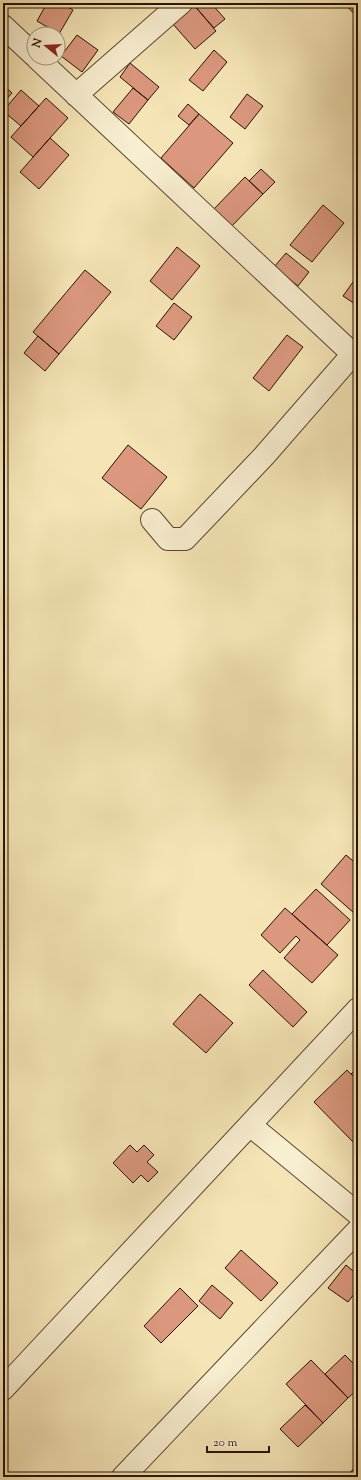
<svg xmlns="http://www.w3.org/2000/svg" width="361" height="1480" viewBox="0 0 361 1480" font-family="'Sorts Mill Goudy',serif">
  <rect width="100%" height="100%" fill="#f5e5b6"/>
  <filter id="stains"><feTurbulence type="fractalNoise" baseFrequency=".005" numOctaves="4"/><feColorMatrix values="0 0 0 0 .2 0 0 0 0 .09 0 0 0 0 .02 0 0 0 .5 -.17"/></filter>
  <radialGradient id="worn" r=".72"><stop offset=".6" stop-color="#630" stop-opacity="0"/><stop offset="1" stop-color="#630" stop-opacity=".3"/></radialGradient>
  <path fill="#db987f" stroke="#261201" d="M47 3H61L73 10 59 34 37 21Z
    M195 3H211L225 19 214 28 193 4Z
    M344 3H358V18Z
    M193 4 216 31 195 49 172 23Z
    M77 35 98 50 82 72 61 56Z
    M214 50 227 62 203 91 189 80Z
    M130 63 159 87 148 100 120 77Z
    M3 85 12 93 3 103Z
    M133 88 148 100 129 124 113 112Z
    M21 90 39 106 21 126 3 111Z
    M247 94 263 106 245 129 230 117Z
    M46 98 68 118 33 157 11 137Z
    M188 104 199 114 189 125 178 116Z
    M199 114 233 143 194 188 161 158Z
    M50 138 69 155 39 189 20 172Z
    M261 169 275 182 263 194 249 181Z
    M245 177 263 194 229 229 211 212Z
    M323 205 344 223 312 262 290 245Z
    M177 247 200 266 172 300 150 281Z
    M286 253 309 272 298 286 274 267Z
    M85 270 111 292 59 354 33 332Z
    M358 275V306L343 296Z
    M174 303 192 317 174 340 156 326Z
    M287 335 303 347 269 391 253 378Z
    M38 336 59 354 45 371 24 353Z
    M128 445 167 477 141 509 102 478Z
    M346 855 358 865V908L354 913 321 884Z
    M316 889 350 920 327 945 292 914Z
    M285 908 338 955 312 983 284 958 300 940 296 936 280 953 261 935Z
    M263 970 307 1012 293 1027 249 985Z
    M200 994 233 1023 206 1053 173 1024Z
    M358 1067V1081L351 1074Z
    M347 1070 358 1081V1137L353 1142 314 1102Z
    M130 1145 137 1152 144 1145 154 1155 147 1162 158 1172 148 1182 141 1175 133 1183 113 1163Z
    M241 1250 278 1283 261 1301 225 1268Z
    M346 1265 358 1275V1289L348 1302 328 1288Z
    M212 1285 233 1303 220 1319 199 1301Z
    M180 1288 198 1306 161 1343 144 1326Z
    M345 1355 358 1368V1389L348 1398 325 1374Z
    M311 1360 348 1398 323 1423 286 1384Z
    M305 1405 323 1423 298 1447 280 1429Z
    M358 1464V1477H346Z"/>
  <g fill="none" stroke-linecap="round" stroke-linejoin="round">
    <g stroke="#5a472e" stroke-width="24">
      <path id="minor" d="M3 26 34 55
        M37 58 358 359
        M76 95 181 3
        M152 520 168 539H185L264 456 353 354
        M250 1125 358 1214
        M3 1389 358 1009
        M123 1477 358 1230"/>
    </g>
    <use href="#minor" stroke="#f8eed0" stroke-width="22"/>
  </g>
  <rect width="361" height="1480" fill="none" stroke="#f5e5b6" stroke-width="16"/>
  <rect x="4" y="4" width="353" height="1472" fill="none" stroke="#261201" stroke-width="2"/>
  <rect x="8" y="8" width="345" height="1464" fill="none" stroke="#261201"/>
  <g transform="translate(46 46) rotate(288)"><circle r="19" fill="#f8eed0" stroke="#a4967d"/>
  <path d="M0-3L7 15L0 10L-7 15Z" fill="#8f2418"/>
  <text y="-6" font-size="11" font-weight="bold" text-anchor="middle" fill="#261201">N</text>
  </g>
  <path d="M207 1446v6h62v-6" fill="none" stroke="#261201" stroke-width="2"/>
  <text x="213" y="1446" font-size="12" fill="#261201" stroke="#f8eed0" stroke-width="3" paint-order="stroke">20 m</text>
  <rect width="100%" height="100%" filter="url(#stains)"/>
  <rect width="100%" height="100%" fill="url(#worn)"/>
</svg>
